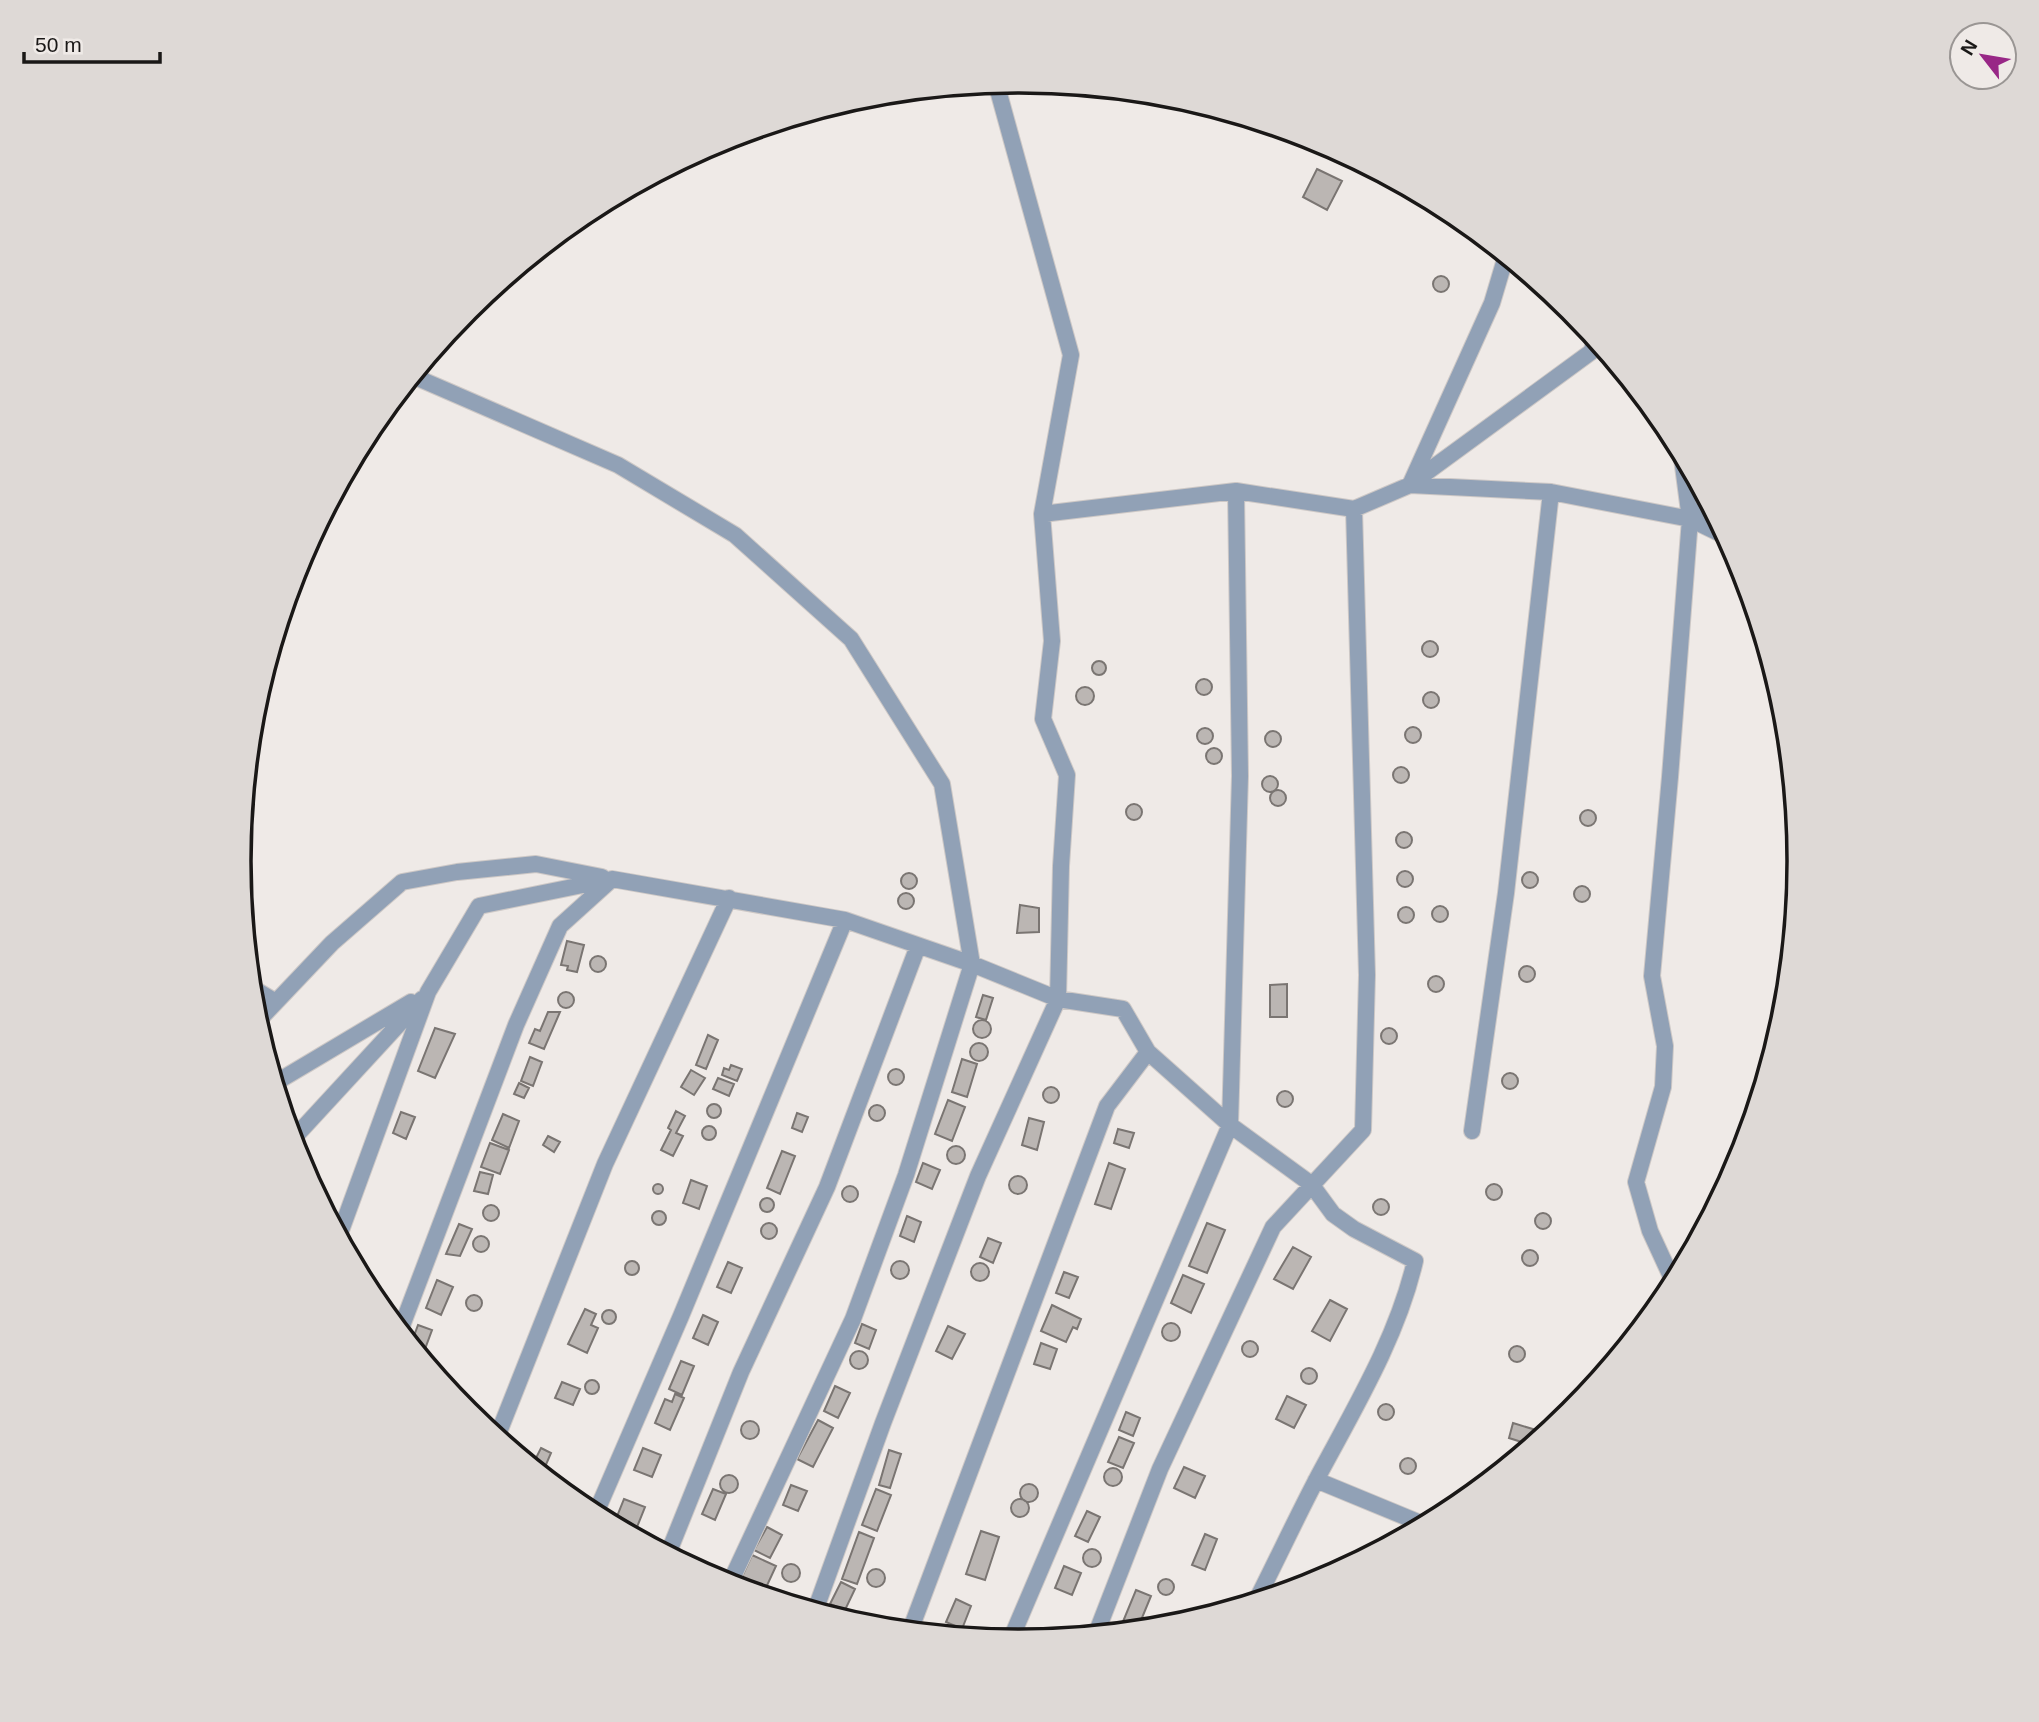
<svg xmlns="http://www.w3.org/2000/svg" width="2039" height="1722" viewBox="0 0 2039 1722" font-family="Helvetica,sans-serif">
  <rect width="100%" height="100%" fill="#efeae7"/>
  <path fill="#bbb6b3" stroke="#7a7572" stroke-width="2" d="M1317 169 1342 181 1327 210 1303 197Z
    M1433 284a8 8 0 1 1 16 0a8 8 0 1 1-16 0Z
    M1422 649a8 8 0 1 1 16 0a8 8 0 1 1-16 0Z
    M1092 668a7 7 0 1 1 14 0a7 7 0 1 1-14 0Z
    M1196 687a8 8 0 1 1 16 0a8 8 0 1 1-16 0Z
    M1076 696a9 9 0 1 1 18 0a9 9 0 1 1-18 0Z
    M1423 700a8 8 0 1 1 16 0a8 8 0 1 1-16 0Z
    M1405 735a8 8 0 1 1 16 0a8 8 0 1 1-16 0Z
    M1197 736a8 8 0 1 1 16 0a8 8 0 1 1-16 0Z
    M1265 739a8 8 0 1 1 16 0a8 8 0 1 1-16 0Z
    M1206 756a8 8 0 1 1 16 0a8 8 0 1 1-16 0Z
    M1393 775a8 8 0 1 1 16 0a8 8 0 1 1-16 0Z
    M1262 784a8 8 0 1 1 16 0a8 8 0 1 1-16 0Z
    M1270 798a8 8 0 1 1 16 0a8 8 0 1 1-16 0Z
    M1126 812a8 8 0 1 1 16 0a8 8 0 1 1-16 0Z
    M1580 818a8 8 0 1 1 16 0a8 8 0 1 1-16 0Z
    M1396 840a8 8 0 1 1 16 0a8 8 0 1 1-16 0Z
    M1397 879a8 8 0 1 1 16 0a8 8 0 1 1-16 0Z
    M1522 880a8 8 0 1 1 16 0a8 8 0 1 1-16 0Z
    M901 881a8 8 0 1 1 16 0a8 8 0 1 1-16 0Z
    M1574 894a8 8 0 1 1 16 0a8 8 0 1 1-16 0Z
    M898 901a8 8 0 1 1 16 0a8 8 0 1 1-16 0Z
    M1020 905 1039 908V932L1017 933Z
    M1432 914a8 8 0 1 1 16 0a8 8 0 1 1-16 0Z
    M1398 915a8 8 0 1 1 16 0a8 8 0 1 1-16 0Z
    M567 941 584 945 577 972 567 970 568 966 561 965Z
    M590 964a8 8 0 1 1 16 0a8 8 0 1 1-16 0Z
    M1519 974a8 8 0 1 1 16 0a8 8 0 1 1-16 0Z
    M1428 984a8 8 0 1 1 16 0a8 8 0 1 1-16 0Z
    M1287 984V1017H1270V985Z
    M558 1000a8 8 0 1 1 16 0a8 8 0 1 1-16 0Z
    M983 995 993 998 986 1020 976 1017Z
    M548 1012H560L544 1049 529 1043 535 1029 540 1031Z
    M973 1029a9 9 0 1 1 18 0a9 9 0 1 1-18 0Z
    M1381 1036a8 8 0 1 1 16 0a8 8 0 1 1-16 0Z
    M435 1028 455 1034 435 1078 418 1071Z
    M708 1035 718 1040 706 1069 696 1065Z
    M970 1052a9 9 0 1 1 18 0a9 9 0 1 1-18 0Z
    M530 1057 542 1062 533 1086 521 1081Z
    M962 1059 977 1064 967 1097 952 1092Z
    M731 1065 742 1069 737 1081 722 1075 724 1068 729 1070Z
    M888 1077a8 8 0 1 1 16 0a8 8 0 1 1-16 0Z
    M691 1070 705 1078 694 1095 681 1087Z
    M1502 1081a8 8 0 1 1 16 0a8 8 0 1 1-16 0Z
    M718 1078 734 1084 729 1096 713 1089Z
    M519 1083 529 1088 524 1098 514 1094Z
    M1043 1095a8 8 0 1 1 16 0a8 8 0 1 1-16 0Z
    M1277 1099a8 8 0 1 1 16 0a8 8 0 1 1-16 0Z
    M948 1100 965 1107 952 1141 935 1134Z
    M707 1111a7 7 0 1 1 14 0a7 7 0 1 1-14 0Z
    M869 1113a8 8 0 1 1 16 0a8 8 0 1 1-16 0Z
    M676 1111 685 1116 676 1133 683 1136 673 1156 661 1150 671 1130 668 1128Z
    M401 1112 415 1117 406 1139 393 1133Z
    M797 1113 808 1117 802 1132 792 1128Z
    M503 1114 519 1121 509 1148 492 1140Z
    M1029 1118 1044 1122 1037 1150 1022 1145Z
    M702 1133a7 7 0 1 1 14 0a7 7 0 1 1-14 0Z
    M1118 1129 1134 1133 1129 1148 1114 1143Z
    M548 1136 560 1142 554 1152 543 1145Z
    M490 1143 509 1150 500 1174 481 1167Z
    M947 1155a9 9 0 1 1 18 0a9 9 0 1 1-18 0Z
    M782 1151 795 1156 780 1194 767 1188Z
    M923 1163 940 1170 932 1189 916 1182Z
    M1109 1163 1125 1169 1111 1209 1095 1204Z
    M480 1172 493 1175 488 1194 474 1191Z
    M1009 1185a9 9 0 1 1 18 0a9 9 0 1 1-18 0Z
    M691 1180 707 1186 699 1209 683 1203Z
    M653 1189a5 5 0 1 1 10 0a5 5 0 1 1-10 0Z
    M1486 1192a8 8 0 1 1 16 0a8 8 0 1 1-16 0Z
    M842 1194a8 8 0 1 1 16 0a8 8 0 1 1-16 0Z
    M760 1205a7 7 0 1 1 14 0a7 7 0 1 1-14 0Z
    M1373 1207a8 8 0 1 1 16 0a8 8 0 1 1-16 0Z
    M483 1213a8 8 0 1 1 16 0a8 8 0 1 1-16 0Z
    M652 1218a7 7 0 1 1 14 0a7 7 0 1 1-14 0Z
    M1535 1221a8 8 0 1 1 16 0a8 8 0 1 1-16 0Z
    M907 1216 921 1222 914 1242 900 1236Z
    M1207 1223 1225 1230 1207 1273 1189 1266Z
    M761 1231a8 8 0 1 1 16 0a8 8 0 1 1-16 0Z
    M459 1224 472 1229 460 1256 446 1254Z
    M473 1244a8 8 0 1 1 16 0a8 8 0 1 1-16 0Z
    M988 1238 1001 1243 993 1263 980 1257Z
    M1293 1247 1311 1257 1293 1289 1274 1279Z
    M1522 1258a8 8 0 1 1 16 0a8 8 0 1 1-16 0Z
    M625 1268a7 7 0 1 1 14 0a7 7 0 1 1-14 0Z
    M891 1270a9 9 0 1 1 18 0a9 9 0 1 1-18 0Z
    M728 1262 742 1268 731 1293 717 1287Z
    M971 1272a9 9 0 1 1 18 0a9 9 0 1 1-18 0Z
    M1064 1272 1078 1277 1069 1298 1056 1293Z
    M1183 1275 1204 1284 1191 1313 1171 1303Z
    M437 1280 453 1287 441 1315 426 1308Z
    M466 1303a8 8 0 1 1 16 0a8 8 0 1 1-16 0Z
    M1330 1300 1347 1309 1330 1341 1312 1331Z
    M1052 1305 1081 1319 1077 1329 1073 1327 1066 1342 1041 1331Z
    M585 1309 596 1314 591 1325 598 1328 587 1353 568 1344Z
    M602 1317a7 7 0 1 1 14 0a7 7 0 1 1-14 0Z
    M703 1315 718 1322 708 1345 693 1338Z
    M1162 1332a9 9 0 1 1 18 0a9 9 0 1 1-18 0Z
    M862 1324 876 1330 869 1349 855 1343Z
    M418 1325 432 1330 422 1357 411 1344Z
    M948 1326 965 1334 952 1359 936 1351Z
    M1242 1349a8 8 0 1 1 16 0a8 8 0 1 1-16 0Z
    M1041 1343 1057 1349 1050 1369 1034 1364Z
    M1509 1354a8 8 0 1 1 16 0a8 8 0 1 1-16 0Z
    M850 1360a9 9 0 1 1 18 0a9 9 0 1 1-18 0Z
    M681 1361 694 1366 682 1395 669 1389Z
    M1301 1376a8 8 0 1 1 16 0a8 8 0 1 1-16 0Z
    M585 1387a7 7 0 1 1 14 0a7 7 0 1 1-14 0Z
    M562 1382 580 1389 573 1405 555 1398Z
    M835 1386 850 1393 838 1418 824 1411Z
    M675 1394 684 1398 670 1430 655 1423 665 1399 672 1402Z
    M1287 1396 1306 1405 1294 1428 1276 1419Z
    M1378 1412a8 8 0 1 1 16 0a8 8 0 1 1-16 0Z
    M1126 1412 1140 1418 1133 1436 1119 1430Z
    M818 1420 833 1428 813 1467 797 1459Z
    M741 1430a9 9 0 1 1 18 0a9 9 0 1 1-18 0Z
    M1513 1423 1536 1430 1531 1445 1509 1438Z
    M1119 1437 1134 1443 1123 1468 1108 1462Z
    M541 1448 551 1453 542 1474 532 1466Z
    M643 1448 661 1455 652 1477 634 1470Z
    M889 1450 901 1454 890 1488 879 1485Z
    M1400 1466a8 8 0 1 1 16 0a8 8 0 1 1-16 0Z
    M1184 1467 1205 1476 1195 1498 1174 1488Z
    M1104 1477a9 9 0 1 1 18 0a9 9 0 1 1-18 0Z
    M720 1484a9 9 0 1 1 18 0a9 9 0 1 1-18 0Z
    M1020 1493a9 9 0 1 1 18 0a9 9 0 1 1-18 0Z
    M791 1485 807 1491 798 1511 783 1505Z
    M713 1489 726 1494 715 1520 702 1514Z
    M876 1489 891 1495 877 1531 862 1525Z
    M624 1499 645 1507 637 1527 616 1519Z
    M1011 1508a9 9 0 1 1 18 0a9 9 0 1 1-18 0Z
    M1087 1511 1100 1517 1088 1542 1075 1536Z
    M767 1527 782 1535 770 1558 754 1550Z
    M981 1531 999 1537 985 1580 966 1574Z
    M859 1532 874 1538 857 1584 842 1579Z
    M1205 1534 1217 1539 1205 1570 1192 1565Z
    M1083 1558a9 9 0 1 1 18 0a9 9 0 1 1-18 0Z
    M752 1555 776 1566 764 1592 740 1581Z
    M782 1573a9 9 0 1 1 18 0a9 9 0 1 1-18 0Z
    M1064 1566 1081 1573 1072 1595 1055 1588Z
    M867 1578a9 9 0 1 1 18 0a9 9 0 1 1-18 0Z
    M1158 1587a8 8 0 1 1 16 0a8 8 0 1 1-16 0Z
    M841 1582 855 1589 845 1610 830 1604Z
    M1136 1590 1151 1596 1137 1630 1122 1624Z
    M956 1599 971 1606 962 1629 946 1622Z"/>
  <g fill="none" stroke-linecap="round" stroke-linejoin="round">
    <g stroke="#cdc8c6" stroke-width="18">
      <path id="minor" d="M996 83 1071 355 1042 514
        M413 376 618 465 735 535 851 639 942 784 972 964 906 1175 853 1319 729 1585
        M1681 451 1690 519 1727 537
        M1412 483 1591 352 1596 339
        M1410 485 1492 303 1506 256
        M251 987 276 1002 332 943 402 882 457 872 536 864 602 877
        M257 1022 276 1002
        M275 1083 411 1002
        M1472 1131 1506 893 1551 492
        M292 1140 422 999
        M339 1236 428 992 479 906 612 879 845 920 972 964 1058 999 1123 1009 1148 1052 1230 1125 1311 1184 1333 1214 1354 1229 1415 1261C1398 1335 1357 1404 1321 1471 1298 1514 1278 1558 1256 1601
        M1674 1283 1650 1231 1636 1182 1663 1087 1665 1046 1652 976 1670 777 1690 519 1709 503
        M1659 1306 1674 1284
        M400 1331 516 1025 560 926 612 879
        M497 1437 605 1164 729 898
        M1316 1480 1425 1525
        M595 1515 681 1316 845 920
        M668 1554 741 1372 827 1187 918 946
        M815 1611 883 1423 978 1176 1058 999 1061 866 1067 775 1043 719 1052 641 1042 514 1236 491 1354 509 1410 485 1551 492 1690 519
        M910 1631 1107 1106 1148 1052
        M1096 1634 1160 1469 1273 1227 1363 1130 1367 975 1354 509
        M1010 1641 1230 1125 1240 776 1236 491"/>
    </g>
    <use href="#minor" stroke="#91a1b6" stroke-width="16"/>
  </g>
  <path d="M0 0H2039V1722H0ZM251 861a768 768 0 1 1 1536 0a768 768 0 1 1-1536 0Z" fill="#ded9d6" fill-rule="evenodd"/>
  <path fill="none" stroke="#1a1817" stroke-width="3.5" d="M251 861a768 768 0 1 1 1536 0a768 768 0 1 1-1536 0Z"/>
  <g transform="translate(1983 56) rotate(301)"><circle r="33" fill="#efeae7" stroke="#9a9694" stroke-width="2"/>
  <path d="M0-5L12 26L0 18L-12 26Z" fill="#982786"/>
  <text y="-10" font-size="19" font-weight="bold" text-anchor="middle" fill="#1a1817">N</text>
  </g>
  <path d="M24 52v10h136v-10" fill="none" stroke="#1a1817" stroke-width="3.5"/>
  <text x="35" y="52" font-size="21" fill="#1a1817" stroke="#efeae7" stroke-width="5" paint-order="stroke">50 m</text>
</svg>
